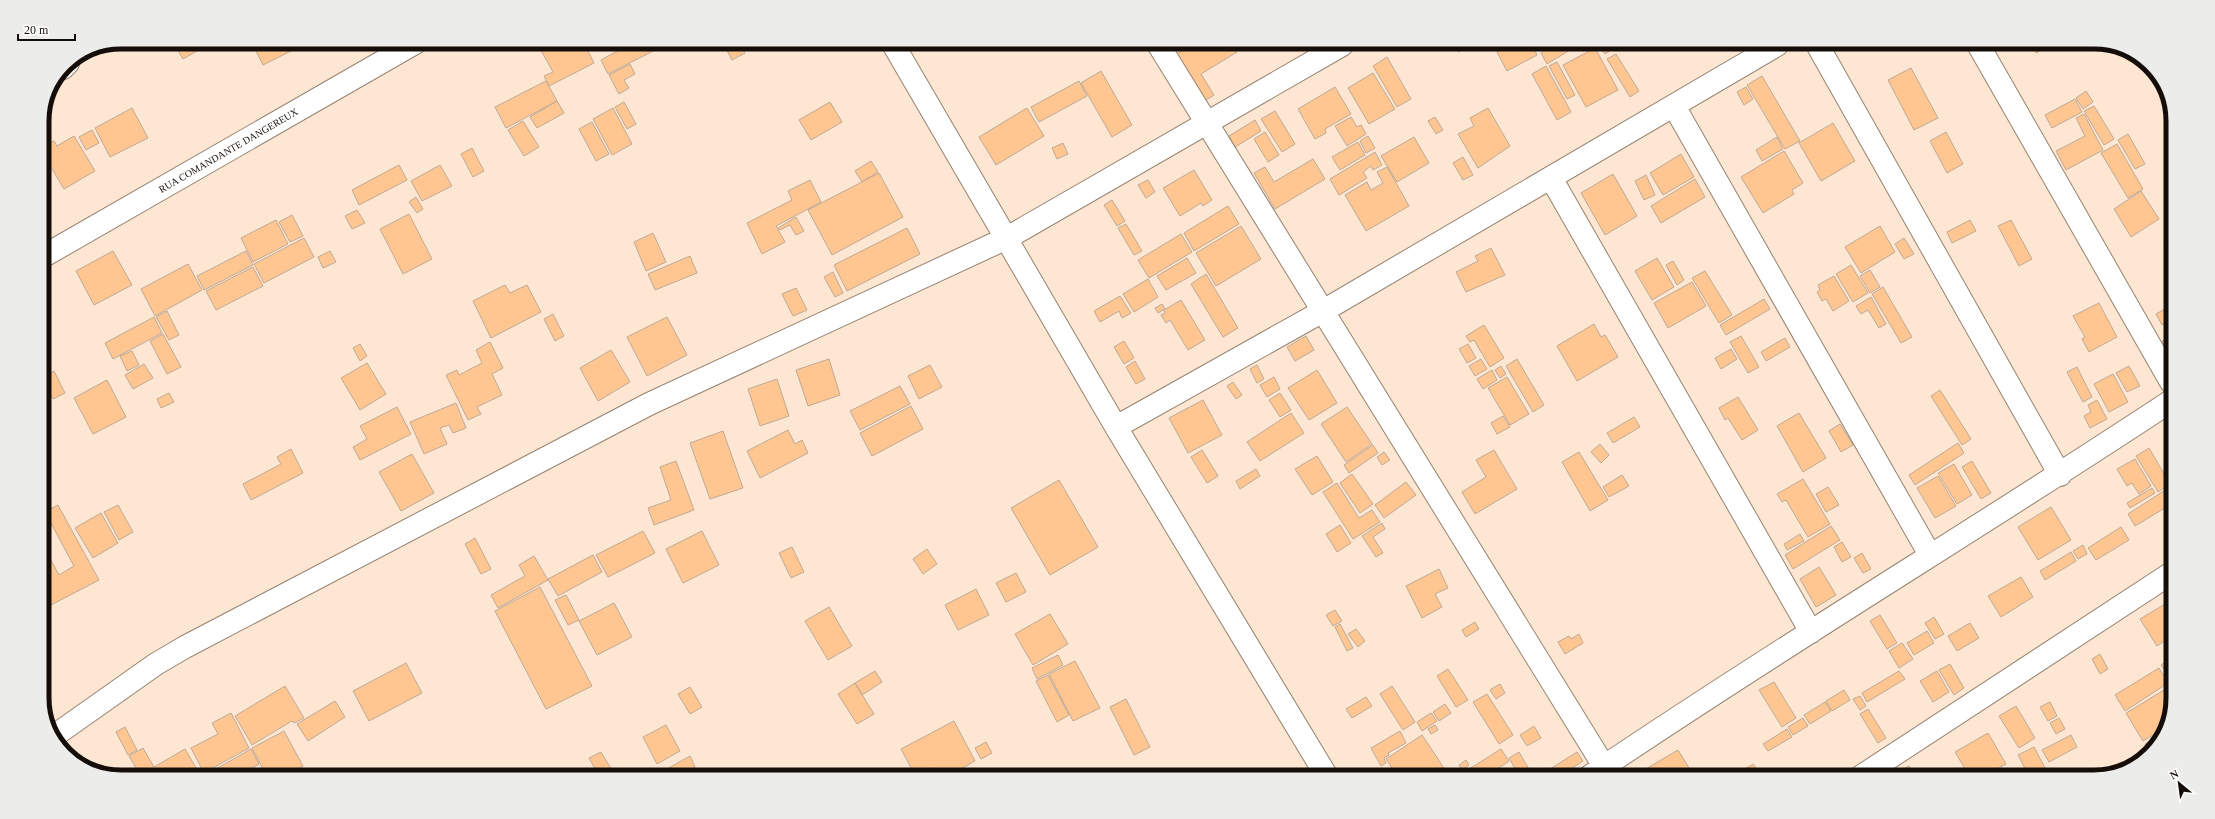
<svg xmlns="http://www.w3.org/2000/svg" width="2215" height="819" viewBox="0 0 2215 819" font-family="'Times New Roman',serif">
  <rect width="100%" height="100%" fill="#fde7d3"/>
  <path fill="#ffc691" stroke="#bea996" d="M173 42H212L183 59Z
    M291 42 295 49 263 65 252 43Z
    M537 43H584L594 63 549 86 544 76 553 72Z
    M588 43H598L590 47Z
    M632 43H659L661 47 608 74 601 60Z
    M723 43H740L745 53 732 60Z
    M1193 44H1232L1237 52 1201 74 1214 95 1203 102 1175 55Z
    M1454 45H1467L1468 46 1458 52Z
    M1510 45H1532L1537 55 1507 71 1497 52Z
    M1554 45H1578L1547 64 1541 53Z
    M1599 45H1619L1605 54Z
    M2032 46H2040L2042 50 2036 53Z
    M1595 48 1618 90 1586 107 1563 65Z
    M1616 54 1639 91 1630 97 1607 59Z
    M1387 57 1411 99 1397 107 1373 66Z
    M1557 62 1575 95 1567 99 1549 66Z
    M630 64 635 74 624 80 629 88 619 94 609 75Z
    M1546 66 1571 112 1557 120 1532 74Z
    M1911 68 1938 118 1914 130 1888 80Z
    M1101 71 1132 125 1112 137 1081 83Z
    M1373 73 1395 109 1369 124 1348 88Z
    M1762 76 1800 141 1785 149 1747 85Z
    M546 81 557 101 506 128 495 107Z
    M1079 81 1087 96 1039 122 1031 107Z
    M1335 87 1351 114 1325 129 1326 133 1315 139 1298 109Z
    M1746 87 1753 99 1744 105 1737 92Z
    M2086 91 2093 102 2083 109 2076 98Z
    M2075 99 2082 112 2052 128 2045 115Z
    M557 101 564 113 537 128 530 117Z
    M624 102 636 124 627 129 615 107Z
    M830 102 842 122 811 140 799 120Z
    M2094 106 2114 139 2104 145 2084 111Z
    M132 108 148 138 110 157 95 128Z
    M613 108 632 144 612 155 593 119Z
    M1027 108 1044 136 996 165 979 137Z
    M1488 108 1510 146 1478 168 1458 134 1474 126 1470 118Z
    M1275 111 1295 144 1282 152 1261 119Z
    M2084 114 2103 150 2066 170 2056 151 2085 136 2076 118Z
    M1351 117 1357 127 1361 125 1366 134 1347 146 1335 126Z
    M1435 117 1443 130 1436 134 1428 121Z
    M1255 120 1261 131 1235 147 1229 136Z
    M523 121 539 147 524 156 508 130Z
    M592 122 609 154 596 161 579 129Z
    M1833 123 1855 161 1821 181 1799 143Z
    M92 130 99 143 86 150 79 137Z
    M1265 132 1279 155 1268 162 1254 139Z
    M1946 132 1963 164 1947 173 1930 141Z
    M2128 134 2145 164 2135 169 2118 140Z
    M74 136 95 171 64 189 42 152V147L54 141 57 146Z
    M1368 136 1375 148 1366 153 1360 141Z
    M1414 137 1429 163 1397 182 1381 156Z
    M1777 137 1783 149 1762 161 1756 150Z
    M1358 142 1365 155 1340 170 1332 157Z
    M1063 143 1068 154 1057 159 1052 148Z
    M2117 144 2143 189 2128 198 2101 153Z
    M472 148 484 171 473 177 461 154Z
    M1784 151 1803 183 1792 190 1794 194 1763 213 1741 177Z
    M1375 152 1382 165 1373 170 1371 166 1363 172 1367 178 1339 195 1330 179Z
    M1681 154 1694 177 1663 195 1650 173Z
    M1463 157 1473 175 1463 180 1453 163Z
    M1313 159 1325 179 1275 209 1254 173 1265 167 1274 182Z
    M871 161 878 172 862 182 855 171Z
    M399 165 407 180 359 205 352 190Z
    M440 165 452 186 422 201 411 181Z
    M1387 167 1409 206 1366 231 1345 195 1367 182 1371 190 1383 183 1377 172Z
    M1194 170 1212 200 1203 206 1201 203 1180 216 1163 188Z
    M879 173 903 217 832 255 808 210Z
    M1613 174 1637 216 1605 235 1581 193Z
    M1646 175 1655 195 1644 200 1635 181Z
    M1695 179 1705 197 1661 223 1651 206Z
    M810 180 821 202 776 226 785 242 762 254 747 223 792 200 788 191Z
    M1148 180 1155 192 1146 198 1138 185Z
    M2141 191 2159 219 2131 237 2114 209Z
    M416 197 423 209 417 213 409 202Z
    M1112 200 1125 221 1117 226 1104 205Z
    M1228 206 1239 224 1194 251 1184 233Z
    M357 210 365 223 352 229 345 216Z
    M409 214 432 259 403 274 380 229Z
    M292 215 303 236 290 242 279 222Z
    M796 217 804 231 796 235 790 225 780 230 778 228Z
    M276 220 288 244 253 262 241 238Z
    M1970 220 1976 231 1952 243 1947 232Z
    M2011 220 2032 259 2019 266 1998 226Z
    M1126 224 1142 251 1134 255 1118 228Z
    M1241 226 1261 259 1216 286 1196 253Z
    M1880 226 1895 252 1861 273 1845 247Z
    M907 228 920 254 847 291 834 265Z
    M653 233 666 262 646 271 634 242Z
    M1181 234 1192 252 1149 278 1138 260Z
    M304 238 314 257 264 283 254 264Z
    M1904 238 1914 254 1904 259 1895 244Z
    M2172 241V260L2164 245Z
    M1491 248 1505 275 1466 292 1456 272 1478 261 1475 256Z
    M113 251 132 285 94 305 76 271Z
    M246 251 253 265 204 290 197 276Z
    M330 251 336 262 323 268 318 257Z
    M690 256 697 273 655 290 648 274Z
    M1187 258 1196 273 1166 290 1157 276Z
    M1657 258 1674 287 1652 300 1635 271Z
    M1673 261 1684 280 1677 285 1666 265Z
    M188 264 202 290 155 316 141 289Z
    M1851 265 1868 293 1853 302 1836 274Z
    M253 267 263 286 216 310 206 291Z
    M1870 270 1880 287 1870 293 1860 276Z
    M1705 271 1732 315 1719 323 1692 278Z
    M833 272 843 293 835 297 824 277Z
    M1206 274 1238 328 1223 337 1191 284Z
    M1834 276 1849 301 1833 311 1826 299 1822 301 1817 292 1820 290 1818 285Z
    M1148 279 1158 297 1134 312 1123 294Z
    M1692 282 1706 306 1668 328 1654 303Z
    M505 285 510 293 527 285 541 312 491 338 473 301Z
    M1883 287 1912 337 1901 343 1872 294Z
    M796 288 807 310 793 316 782 294Z
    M1120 296 1131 313 1122 318 1119 311 1100 322 1094 311Z
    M1871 297 1886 324 1879 328 1868 310 1861 314 1856 306Z
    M1764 299 1770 309 1726 335 1720 325Z
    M1181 300 1205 340 1188 350 1170 320 1166 323 1161 315 1165 313 1164 310Z
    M2099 303 2117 337 2089 352 2082 339 2085 337 2073 316Z
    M1162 304 1165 309 1158 313 1155 308Z
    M2172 305 2171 326 2169 321 2162 325 2156 314Z
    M167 311 179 335 169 340 156 317Z
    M553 314 564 336 555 341 544 319Z
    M154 317 162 333 113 359 105 343Z
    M667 317 687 355 647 376 627 337Z
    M1594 324 1601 337 1605 335 1618 357 1577 381 1557 346Z
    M1484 325 1504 358 1490 367 1474 340 1470 342 1466 336Z
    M163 334 181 367 167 374 150 341Z
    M1306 336 1314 350 1295 361 1287 347Z
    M1741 336 1759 367 1748 373 1730 342Z
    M2171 336V353L2169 354 2162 341Z
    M1785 338 1790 347 1766 361 1761 352Z
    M1124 341 1134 358 1124 364 1114 347Z
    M490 342 503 368 492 374 502 395 477 407 481 414 468 420 446 375 457 370 459 375 482 363 476 350Z
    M360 344 367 356 360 361 353 348Z
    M1468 344 1476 358 1467 363 1459 349Z
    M1731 349 1737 359 1721 369 1715 358Z
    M611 350 630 382 598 401 580 368Z
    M42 351 50 365 42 370Z
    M132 351 139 365 127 371 120 356Z
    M829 359 840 395 808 406 796 370Z
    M1481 359 1487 369 1475 376 1469 366Z
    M1517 359 1544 405 1533 412 1506 366Z
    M1135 361 1145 379 1136 384 1126 367Z
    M367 363 386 394 360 410 341 378Z
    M144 364 153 378 133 389 125 375Z
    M930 365 942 387 919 399 908 376Z
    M1257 365 1264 379 1257 383 1250 369Z
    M1501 366 1506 374 1500 378 1495 370Z
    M2129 366 2140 386 2127 392 2116 373Z
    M2077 367 2092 397 2083 402 2067 372Z
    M1317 370 1337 403 1309 420 1288 388Z
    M1492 370 1497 380 1483 389 1477 379Z
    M54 371 65 393 53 399 42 378Z
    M2113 374 2128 402 2109 412 2094 384Z
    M1274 377 1280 389 1267 397 1260 385Z
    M1507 377 1529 414 1510 425 1488 388Z
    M777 379 789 416 760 426 748 389Z
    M107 380 126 417 93 434 74 398Z
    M1233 382 1242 395 1236 399 1227 386Z
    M900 386 910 404 860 430 850 411Z
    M1940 390 1971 439 1962 445 1931 396Z
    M169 393 174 402 161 408 157 399Z
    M1280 393 1291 410 1280 417 1269 400Z
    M1738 397 1758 430 1742 440 1728 418 1725 420 1719 408Z
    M1203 400 1222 435 1188 453 1169 418Z
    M2097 400 2107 419 2090 428 2084 416 2091 412 2088 405Z
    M456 403 466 428 453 433 449 425 440 428 447 444 424 454 410 422Z
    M911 406 923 429 872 456 860 433Z
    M397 407 411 434 360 460 353 447 367 439 360 426Z
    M1347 407 1372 444 1346 462 1321 424Z
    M1291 413 1304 433 1260 461 1247 442Z
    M1799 413 1826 458 1803 472 1777 426Z
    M1503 416 1510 427 1497 434 1491 423Z
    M1634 417 1640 427 1613 443 1607 433Z
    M1840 424 1853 445 1841 452 1829 431Z
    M788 430 795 444 802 440 808 453 760 478 747 451Z
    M723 431 743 488 710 499 690 443Z
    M1958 443 1964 453 1915 485 1909 475Z
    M1600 444 1609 455 1601 463 1591 452Z
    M1373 445 1378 453 1349 473 1344 465Z
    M2149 448 2170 484 2158 492 2136 456Z
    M291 449 303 473 251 500 243 484 281 464 277 457Z
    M1202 450 1218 476 1207 483 1191 457Z
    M1494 450 1517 489 1475 514 1462 492 1486 477 1476 460Z
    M1384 452 1390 460 1382 465 1377 457Z
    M1579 452 1608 500 1590 511 1562 462Z
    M412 454 434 493 401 511 379 472Z
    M1317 456 1333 482 1312 495 1295 469Z
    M2135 459 2151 486 2139 494 2132 483 2127 486 2117 469Z
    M676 461 694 510 654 525 648 508 671 500 660 467Z
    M1972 461 1991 493 1981 499 1962 467Z
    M1954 464 1972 495 1957 504 1938 473Z
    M1256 469 1260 476 1240 489 1236 481Z
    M1352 474 1373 504 1360 513 1340 483Z
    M1622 475 1629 486 1609 497 1603 487Z
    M1938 476 1956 506 1935 518 1917 488Z
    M1803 479 1830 524 1808 537 1786 500 1782 502 1777 494Z
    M1059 480 1098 547 1050 575 1011 508Z
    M1406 482 1416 495 1384 518 1375 505Z
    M1337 483 1359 518 1372 510 1380 522 1353 539 1323 492Z
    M1828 487 1839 505 1826 512 1816 494Z
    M2170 487V505L2135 526 2128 514Z
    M2152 488 2155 493 2130 508 2127 503Z
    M58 505 99 580 51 605 42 589V544L59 575 74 566 45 512Z
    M118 505 133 532 119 540 104 512Z
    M2051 507 2071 540 2038 560 2018 527Z
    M101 513 118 543 93 558 75 528Z
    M1382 523 1385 529 1373 537 1383 553 1376 557 1362 536Z
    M1340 525 1351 543 1337 552 1326 534Z
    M1831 526 1840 540 1793 569 1785 555Z
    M2121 527 2129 540 2096 560 2088 548Z
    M643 531 655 553 608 577 596 555Z
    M702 531 719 565 683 583 666 549Z
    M1800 534 1804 541 1787 550 1784 544Z
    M475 538 491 569 481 574 465 544Z
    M1842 542 1851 557 1842 562 1834 547Z
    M2083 545 2087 554 2078 559 2073 551Z
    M792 547 804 572 791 578 779 553Z
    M927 549 937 564 923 574 913 559Z
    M2071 552 2076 561 2045 580 2040 571Z
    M1862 553 1871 569 1863 573 1854 558Z
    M593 555 602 572 558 596 548 579Z
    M534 556 548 580 498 608 491 595 525 576 519 565Z
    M1819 567 1836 595 1816 607 1800 579Z
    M1439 569 1448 588 1435 594 1442 607 1422 618 1406 586Z
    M1016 573 1026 592 1006 602 996 583Z
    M2021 577 2033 597 2001 617 1988 596Z
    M540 587 592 686 546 709 495 611Z
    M976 589 989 615 958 630 945 605Z
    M566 595 579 620 568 625 555 600Z
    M2170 601 2169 638 2157 646 2140 619Z
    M614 603 632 637 597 655 579 621Z
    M829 607 852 646 828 660 805 621Z
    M1335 610 1342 621 1333 626 1326 615Z
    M1050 614 1068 644 1033 665 1015 634Z
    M1880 615 1897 643 1887 649 1870 621Z
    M1934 617 1944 634 1935 639 1925 623Z
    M1475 622 1479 629 1466 637 1462 630Z
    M1970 623 1979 638 1957 651 1948 636Z
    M1340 624 1353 648 1347 651 1335 627Z
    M1356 629 1365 641 1358 647 1348 634Z
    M1927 631 1934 643 1914 655 1907 643Z
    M1579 634 1583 643 1565 654 1558 642 1569 636 1571 639Z
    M1902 643 1913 659 1899 668 1889 651Z
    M2100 654 2108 669 2100 674 2092 659Z
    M1058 655 1063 665 1037 679 1032 668Z
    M1075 661 1100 708 1073 721 1049 674Z
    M2166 662 2169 670 2166 672 2161 665Z
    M406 663 422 693 369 721 353 691Z
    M1950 664 1964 688 1954 695 1939 670Z
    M2159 668 2168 683 2125 711 2115 695Z
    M1448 669 1468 700 1456 707 1437 676Z
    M875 671 882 682 862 695 855 683Z
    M1899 671 1905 679 1867 702 1862 693Z
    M1937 671 1949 692 1933 702 1920 681Z
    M1048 675 1069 715 1057 722 1036 681Z
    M1774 682 1796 718 1782 727 1759 690Z
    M855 683 874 714 857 724 838 694Z
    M1500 684 1505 693 1496 699 1490 690Z
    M285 686 304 718 294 723 292 721 252 745 235 716Z
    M1392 686 1415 722 1403 730 1380 694Z
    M690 687 702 707 690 714 678 694Z
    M2169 687V723L2166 727 2143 741 2126 713Z
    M1844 690 1850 700 1832 711 1826 701Z
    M1487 694 1513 735 1499 744 1473 702Z
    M1860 696 1866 706 1860 710 1853 699Z
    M1366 697 1372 706 1352 718 1346 709Z
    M1126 699 1150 747 1134 755 1110 707Z
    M335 701 345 717 308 741 297 724Z
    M1825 702 1831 711 1810 724 1804 715Z
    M2050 702 2057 716 2048 721 2040 707Z
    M1445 704 1451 713 1439 721 1433 712Z
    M2016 706 2035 738 2019 748 1999 716Z
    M1868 709 1886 738 1878 743 1860 714Z
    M231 713 249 748 204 773 191 748 218 734 212 723Z
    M1431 713 1437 721 1422 731 1417 722Z
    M1803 718 1808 726 1793 735 1788 727Z
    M2059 718 2065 729 2056 734 2050 723Z
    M954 721 975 761 950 775H935L931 768 919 775H915L901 749Z
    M666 725 680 751 657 764 643 737Z
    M1435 725 1438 730 1431 734 1428 729Z
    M1534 726 1541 738 1527 746 1520 735Z
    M125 727 137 750 128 755 116 732Z
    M1787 729 1792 737 1768 751 1763 744Z
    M284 731 303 766 290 773H265L252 748Z
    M1400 731 1406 743 1388 753 1389 755 1384 758 1386 763 1381 766 1371 748Z
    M1988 733 2006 764 1983 777H1970L1955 752Z
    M2161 734 2149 751 2145 744Z
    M1422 735 1446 771 1438 776H1397L1386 759Z
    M2071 735 2077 747 2049 762 2042 750Z
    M986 742 992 753 981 759 975 748Z
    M2034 747 2045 768 2029 776 2018 755Z
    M143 748 154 767 185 749 199 773H139L129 756Z
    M251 749 259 764 243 773H209Z
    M1501 749 1509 761 1487 776H1458Z
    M1678 750 1694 776H1647L1644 770Z
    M601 752 614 774H598L589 758Z
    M1519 752 1533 776H1519L1509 758Z
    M1577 752 1583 761 1560 776H1539Z
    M690 756 695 767 682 774H658Z
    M1466 760 1469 765 1462 770 1459 765Z
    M1753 764 1758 771 1750 776H1734Z
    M1909 766 1915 777H1895L1894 774Z
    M2021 768 2026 777H2017L2014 772Z
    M1512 769 1516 776H1507L1506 773Z
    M2006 770 2009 777H1994Z"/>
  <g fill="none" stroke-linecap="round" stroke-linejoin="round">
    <g stroke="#968270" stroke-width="24">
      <path id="minor" d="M893 44 1116 427 1326 775
        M1158 44 1610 776
        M1818 46 2060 475
        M1979 46 2171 382
        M63 68 68 63
        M1674 106 1930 555
        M1551 178 1811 632
        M42 257 415 43
        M1116 427 1323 311 1777 45
        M54 736 156 664 185 647 649 404 1007 238 1342 45
        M1590 776C1780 647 1979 528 2171 401
        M1860 777 2170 574"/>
    </g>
    <use href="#minor" stroke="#fff" stroke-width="22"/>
  </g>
  <g text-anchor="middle" stroke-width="3" stroke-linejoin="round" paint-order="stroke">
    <g font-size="10" fill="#150e08" stroke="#fff">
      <text transform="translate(228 150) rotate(-30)" y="4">RUA COMANDANTE DANGEREUX</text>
    </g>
  </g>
  <path d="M0 0H2215V819H0ZM121 49H2094A72 72 0 0 1 2166 121V698A72 72 0 0 1 2094 770H121A72 72 0 0 1 49 698V121A72 72 0 0 1 121 49Z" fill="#ececeb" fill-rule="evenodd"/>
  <path fill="none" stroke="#150e08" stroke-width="5" d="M121 49H2094A72 72 0 0 1 2166 121V698A72 72 0 0 1 2094 770H121A72 72 0 0 1 49 698V121A72 72 0 0 1 121 49Z"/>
  <g transform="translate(2179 783) rotate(331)" stroke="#ffffff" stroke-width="3" paint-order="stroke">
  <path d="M0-3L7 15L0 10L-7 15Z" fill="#150e08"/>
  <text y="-6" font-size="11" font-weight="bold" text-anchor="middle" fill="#150e08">N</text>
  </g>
  <path d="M18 34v6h57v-6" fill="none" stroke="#150e08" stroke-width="2"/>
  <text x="24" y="34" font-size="12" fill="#150e08" stroke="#ffffff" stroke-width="3" paint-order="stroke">20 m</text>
</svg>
